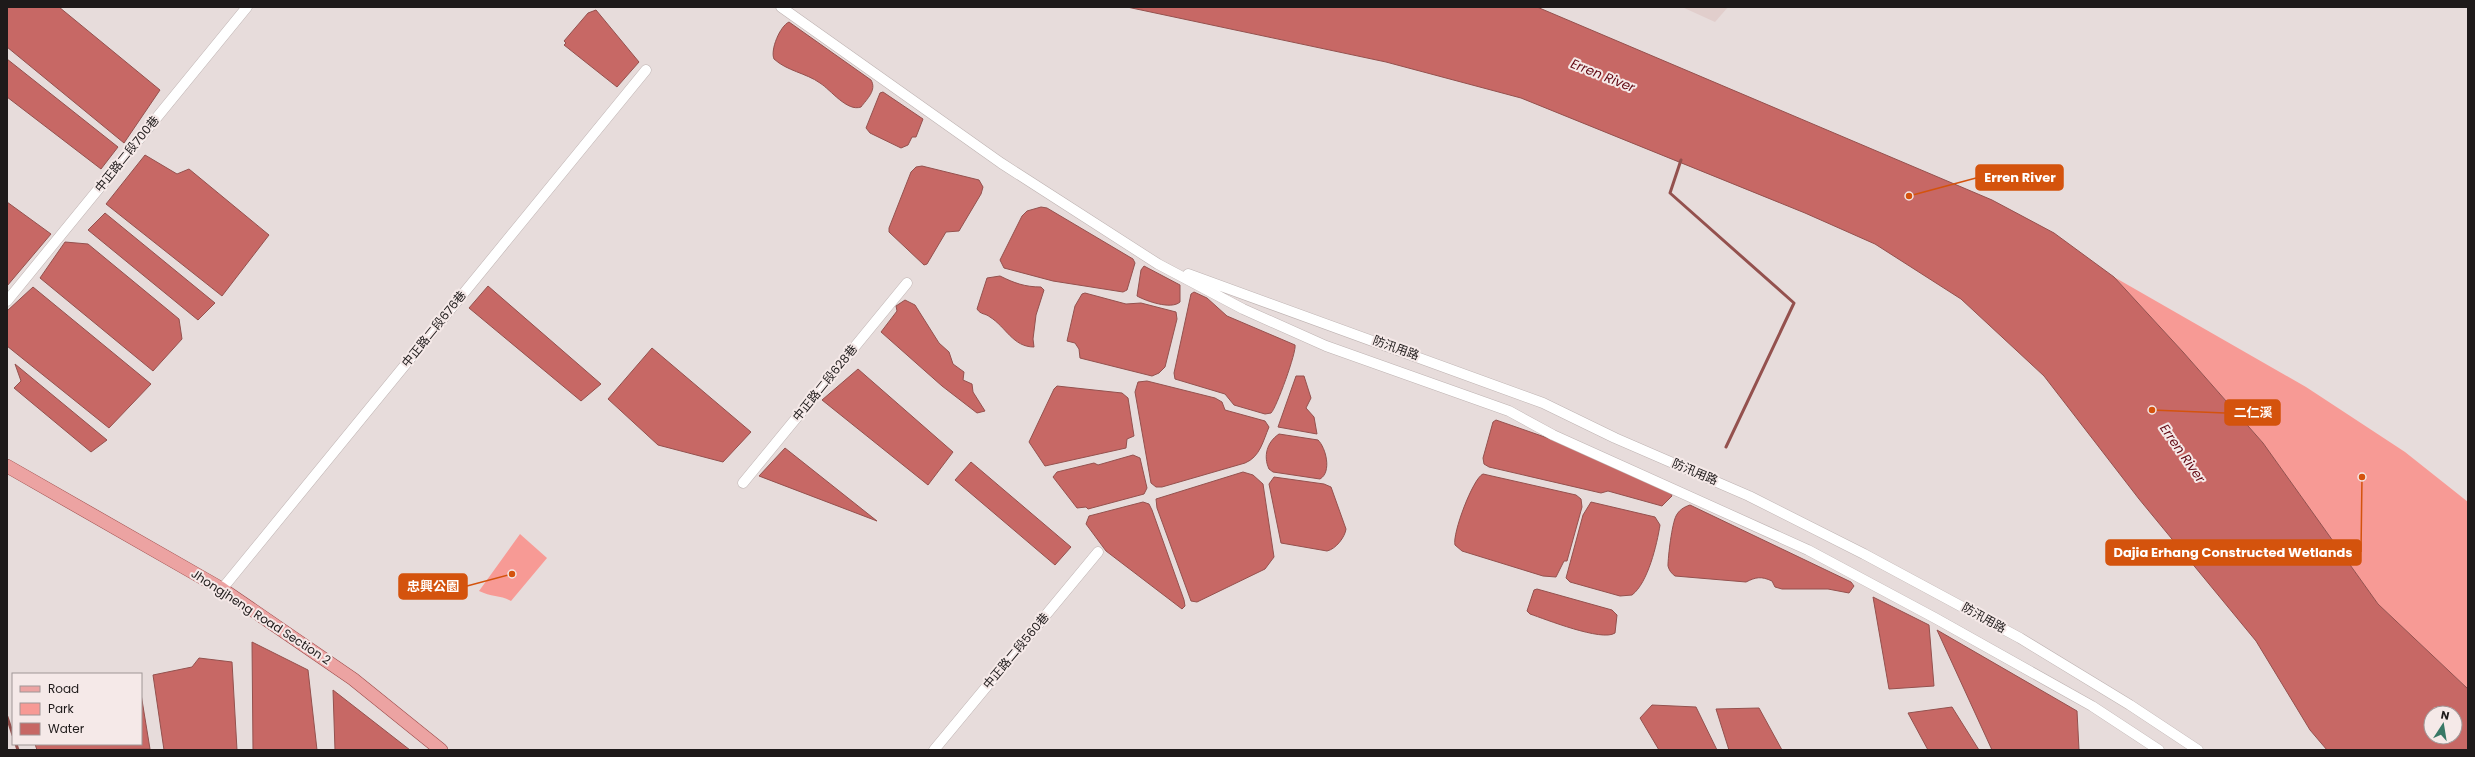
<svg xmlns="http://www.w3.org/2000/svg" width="2475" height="757" viewBox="0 0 2475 757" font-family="Poppins,'Noto Sans TC',sans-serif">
  <rect width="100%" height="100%" fill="#e7dcdb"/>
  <path fill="#e1cecc" d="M1682 7H1728L1715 22Z"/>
  <path fill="#f79a95" d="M2114 277 2306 387 2405 452 2468 502V689L2378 604 2263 443 2183 352Z
    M520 534 547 558 511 601C501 595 491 597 479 591Z"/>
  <path fill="#c76865" stroke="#94514e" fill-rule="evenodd" d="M7 7H59L160 90 124 143 7 47Z
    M1127 7H1537L1992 200 2054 233 2114 277 2183 352 2263 443 2378 604 2468 689V750H2327L2310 730 2256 641 2139 499 2044 376 1961 299 1875 244 1805 213 1521 98 1386 62ZM2431 713H2455V737H2431Z
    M596 10 639 62 617 87 564 45 566 43 564 41 588 13Z
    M789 22 871 80C877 90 867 99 861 107 847 112 831 90 820 83 806 73 787 71 774 59 770 50 780 26 789 22Z
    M7 59 118 147 101 169 7 97Z
    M883 92 923 119 916 137H912L908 145 901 148 870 133 866 128 880 93Z
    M145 155 177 174 189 169 269 235 222 296 106 204Z
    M922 166 979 180 983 187 981 194 959 231 946 232 927 264 924 265 889 232V228L911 172 916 167Z
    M7 202 51 234 7 286Z
    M1041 207 1047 208 1133 259 1135 263 1127 290 1123 292 1053 281 1004 268 1000 260 1022 216 1027 211Z
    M105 213 215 303 198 320 88 230Z
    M65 242 88 244 179 319 182 339 153 371 40 278Z
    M1144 266 1180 285V302C1171 310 1146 301 1137 296L1141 270Z
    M1000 276C1014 283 1025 287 1041 287L1044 290 1036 315 1033 339 1034 347C1013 347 1006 327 990 317 985 313 981 315 977 309L987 278Z
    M488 286 601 384 581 401 469 308Z
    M33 287 151 384 109 428 7 346V311Z
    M1194 292 1207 298 1227 316 1295 345C1297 351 1276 409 1271 413L1265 414 1234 405 1225 394 1175 379 1174 373 1191 294Z
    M1085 293 1126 304 1141 303 1176 312 1177 319 1165 367 1159 373 1152 376 1080 358 1079 349 1075 343 1067 341 1075 306 1082 294Z
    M905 300 915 305 939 343 949 352 953 364 964 372 963 380 972 384 973 392 985 411 977 413 942 386 881 332 897 311 896 306Z
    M652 348 751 432 723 462 658 445 608 399Z
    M15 364 107 440 91 452 14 388 21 381Z
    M858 369 953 452 928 485 822 400Z
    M1296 376H1304L1311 398 1306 408 1314 417 1317 434 1278 427Z
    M1147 381 1215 398 1222 402 1225 410 1265 421 1269 427C1263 441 1260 457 1245 463L1162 487H1156L1151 483 1135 392 1138 382Z
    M1057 386 1122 393 1128 398 1134 436 1127 439 1126 448 1045 466 1029 442 1054 389Z
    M1496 420 1579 449 1670 492 1672 496 1662 506 1608 491 1601 493 1489 467 1484 464 1483 458 1493 422Z
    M1279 434 1318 440C1326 448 1332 472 1320 479L1273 472 1269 469C1263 456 1267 442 1279 434Z
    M785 448 877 521 759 476Z
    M1133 455 1140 458 1147 488 1144 494 1088 509 1086 507 1077 508 1053 477 1057 472 1094 463 1098 465Z
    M971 462 1071 547 1055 565 955 480Z
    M1243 472 1253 475 1263 484 1274 557 1265 569 1197 602 1191 601 1157 508 1156 499Z
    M1483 474 1576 495 1581 499 1582 507 1567 561H1564L1556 577 1543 576 1462 551 1455 545C1452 534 1473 478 1483 474Z
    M1274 477 1324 484 1331 487 1346 529C1345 537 1336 549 1327 551L1281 543 1269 484Z
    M1143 502 1149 504 1152 510 1184 600 1185 606 1182 609 1106 551 1086 524 1089 516Z
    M1591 502 1655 517 1660 525C1657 544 1648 583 1632 595L1620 596 1570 582 1566 578 1583 515Z
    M1690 505 1851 582 1854 586 1849 593 1828 589H1782L1775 587 1772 581C1761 576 1756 577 1746 582L1675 576C1671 573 1669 570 1668 566 1668 556 1672 524 1676 516 1679 510 1684 507 1690 505Z
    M1537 589 1612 610 1617 615 1615 633C1602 642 1545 619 1530 614L1527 611 1534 590Z
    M1873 597 1929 625 1934 686 1889 689Z
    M1937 630 2077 711 2079 750H1992Z
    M252 642 308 670 317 750H253Z
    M199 658 232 662 237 750H164L153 675 192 667Z
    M333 690 410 750H335Z
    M141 694 150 749 37 750 35 744H141Z
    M1652 705 1696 707 1717 750H1659L1640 718Z
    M1952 707 1979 750H1928L1908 713Z
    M1759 708 1782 750H1729L1716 709Z"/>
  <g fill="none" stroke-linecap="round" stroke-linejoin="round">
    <path stroke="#94514e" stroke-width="3" d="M1681 160 1670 193 1794 303 1726 447
      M7 717 13 735
      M16 744 18 750"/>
    <g stroke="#beb3b2" stroke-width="11">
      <path id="minor" d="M781 7 1001 163 1158 264 1243 309 1326 346 1509 411 1553 435 1808 550 1935 618 2092 706 2159 750
        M1188 274 1543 403 1615 438 1749 496 1864 554 2020 638 2130 705 2198 750
        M7 301 247 7
        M743 483 907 283
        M222 589 646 70
        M934 750 1098 552"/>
    </g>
    <g stroke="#9c4b4a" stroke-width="14">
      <path id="major" d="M7 466 222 589 353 679 441 750"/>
    </g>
    <use href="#minor" stroke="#fff" stroke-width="10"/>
    <use href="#major" stroke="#eca3a2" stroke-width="13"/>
  </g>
  <g text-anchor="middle" stroke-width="4" stroke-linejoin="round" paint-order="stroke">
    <g font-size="12" fill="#1e1a1a" stroke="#f5e9e8">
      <text transform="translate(127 154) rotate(-51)" y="4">中正路二段700巷</text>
      <text transform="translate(434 329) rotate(-51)" y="4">中正路二段676巷</text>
      <text transform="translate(1396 348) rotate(20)" y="4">防汛用路</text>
      <text transform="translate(825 383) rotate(-51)" y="4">中正路二段628巷</text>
      <text transform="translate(1695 472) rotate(23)" y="4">防汛用路</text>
      <text transform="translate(261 617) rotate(33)" y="4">Jhongjheng Road Section 2</text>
      <text transform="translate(1984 618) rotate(29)" y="4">防汛用路</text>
      <text transform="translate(1016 651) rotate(-50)" y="4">中正路二段560巷</text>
    </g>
    <g font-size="13" font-style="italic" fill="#610611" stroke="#f5e9e8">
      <text transform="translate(1603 75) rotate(22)" y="5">Erren River</text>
      <text transform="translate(2183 453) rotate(55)" y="5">Erren River</text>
    </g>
  </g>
  <path fill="none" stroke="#d4530d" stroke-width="1.5" d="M1909 196L1976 178M2152 410L2225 413M2362 477L2361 552M512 574L467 586"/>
  <g fill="#d4530d" stroke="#f5e9e8" stroke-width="1.5">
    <circle cx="1909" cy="196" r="4"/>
    <circle cx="2152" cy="410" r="4"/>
    <circle cx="2362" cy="477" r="4"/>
    <circle cx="512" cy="574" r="4"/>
  </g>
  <g fill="#d4530d" stroke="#d4530d" stroke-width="1.5">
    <rect x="1976" y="165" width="87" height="25" rx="4"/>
    <rect x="2225" y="400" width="55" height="25" rx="4"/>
    <rect x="2106" y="540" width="255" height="25" rx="4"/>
    <rect x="399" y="574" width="68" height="25" rx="4"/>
  </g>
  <g font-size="13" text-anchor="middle" font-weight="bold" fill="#fff">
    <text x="2020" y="182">Erren River</text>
    <text x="2253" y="417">二仁溪</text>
    <text x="2233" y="557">Dajia Erhang Constructed Wetlands</text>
    <text x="433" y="591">忠興公園</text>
  </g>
  <rect width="2475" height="757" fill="none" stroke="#1e1a1a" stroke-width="16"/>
  <rect x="12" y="673" width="130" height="72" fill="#f5e9e8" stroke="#9f9696"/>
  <rect x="20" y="686" width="20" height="6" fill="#eca3a2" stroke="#9f9696"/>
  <text x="48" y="693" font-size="12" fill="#1e1a1a">Road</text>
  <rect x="20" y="703" width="20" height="12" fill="#f79a95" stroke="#9f9696"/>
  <text x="48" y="713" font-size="12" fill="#1e1a1a">Park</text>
  <rect x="20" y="723" width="20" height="12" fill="#c76865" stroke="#9f9696"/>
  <text x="48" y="733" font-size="12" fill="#1e1a1a">Water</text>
  <g transform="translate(2443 725) rotate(12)"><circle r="19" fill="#f5e9e8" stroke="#9f9696"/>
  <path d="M0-3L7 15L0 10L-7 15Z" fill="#387866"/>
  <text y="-6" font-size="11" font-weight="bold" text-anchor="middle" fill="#1e1a1a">N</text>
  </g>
</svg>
